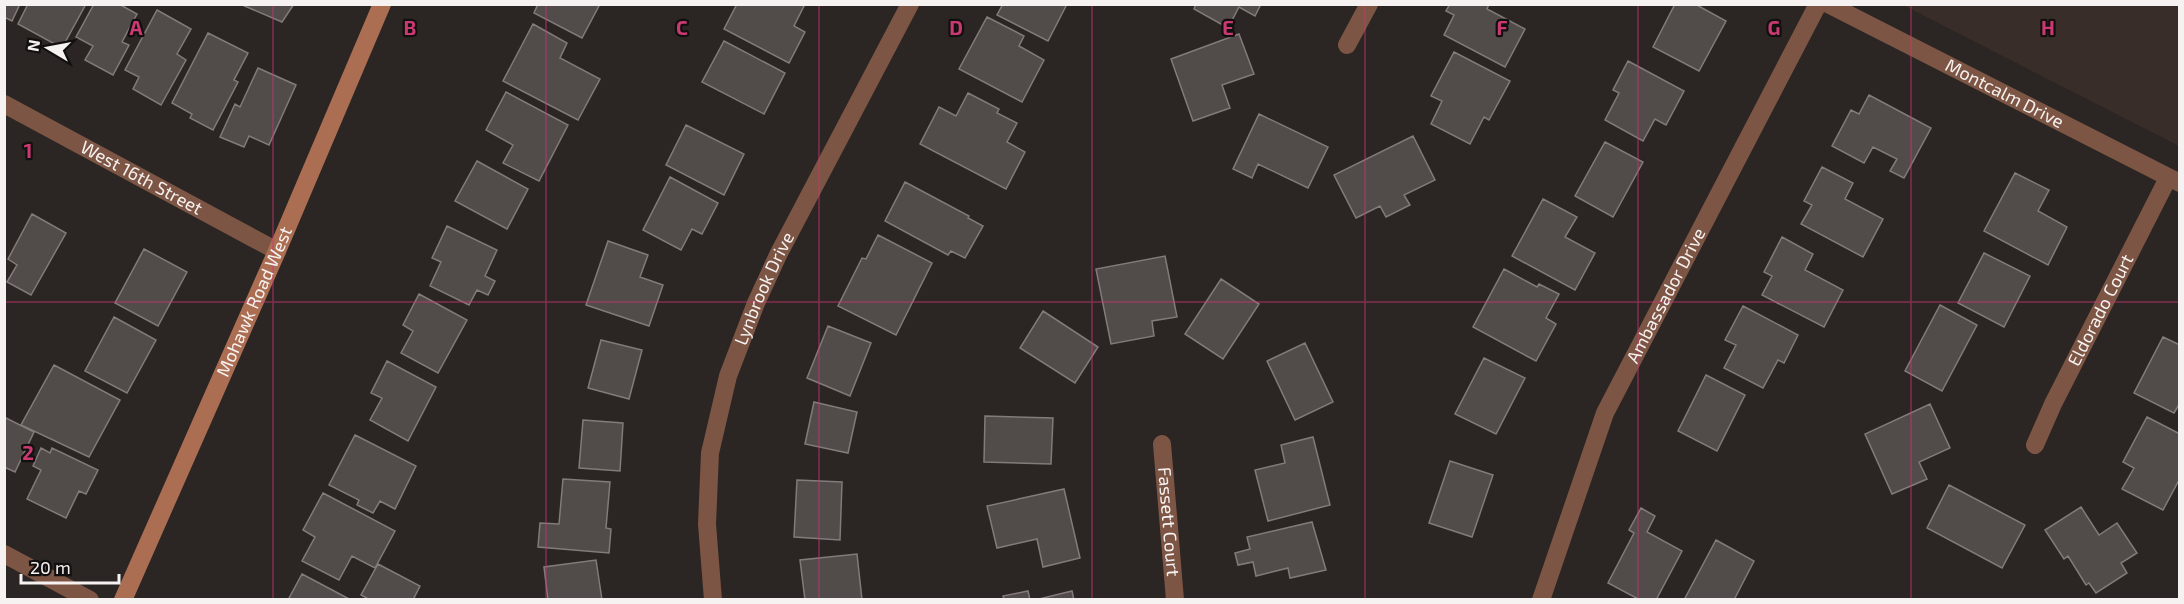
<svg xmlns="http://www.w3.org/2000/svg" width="2184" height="604" viewBox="0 0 2184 604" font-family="'Exo 2',sans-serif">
  <rect width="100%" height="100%" fill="#2b2624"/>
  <path fill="#382d28" d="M1903 5H2179V146Z"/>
  <path fill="#514c49" stroke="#827b79" stroke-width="1.5" d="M4 4H20L12 21 4 17Z
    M28 4H86L62 48 18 24Z
    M94 4H119L137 14 122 42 129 45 113 75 85 60 93 46 76 37Z
    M240 4H294L282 22Z
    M538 4H600L582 38 534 13Z
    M737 4H805L794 26 805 32 789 63 724 29Z
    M1003 4H1067L1048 41 997 15Z
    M1196 4H1261L1255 16 1239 7 1228 28 1194 9Z
    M1450 4H1489L1487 9 1525 29 1505 67 1444 35 1454 15 1446 11Z
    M1675 4H1695L1726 21 1699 71 1653 47Z
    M157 10 191 29 177 54 186 60 161 105 133 89 139 77 125 70Z
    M987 17 1024 36 1019 46 1044 60 1022 102 959 69Z
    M533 24 567 43 560 58 600 79 578 120 503 81Z
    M208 33 248 53 234 80 238 82 213 130 190 118 192 114 172 103Z
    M1239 34 1254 74 1222 85 1230 108 1193 121 1171 59Z
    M724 41 785 73 764 114 702 82Z
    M1454 52 1510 81 1489 120 1484 117 1470 144 1431 124 1442 101 1431 96Z
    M1628 61 1684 91 1666 125 1655 119 1643 141 1605 120 1619 93 1613 90Z
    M258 68 296 85 269 145 249 136 244 147 220 137 235 104 240 107Z
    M506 92 568 125 539 181 503 163 513 145 486 130Z
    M968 93 999 109 997 113 1017 123 1007 142 1025 152 1006 189 920 144 939 107 956 116Z
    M1869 95 1931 128 1904 178 1890 171 1897 159 1873 147 1864 163 1832 146 1851 110 1859 114Z
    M1259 114 1328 147 1308 188 1258 164 1252 178 1233 169Z
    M686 125 744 154 724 195 666 165Z
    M1413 136 1435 180 1404 195 1410 205 1386 217 1380 206 1356 218 1334 175Z
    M1605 142 1643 162 1613 217 1575 196Z
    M477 161 528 189 507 229 455 201Z
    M1822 167 1853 183 1845 199 1883 219 1863 257 1801 224 1812 205 1804 201Z
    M2015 173 2049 190 2038 211 2067 227 2048 265 1984 231Z
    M670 177 718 203 702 234 692 229 681 250 643 230Z
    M905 182 969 216 968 218 983 226 965 258 951 251 948 255 885 221Z
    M1543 199 1577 217 1565 237 1595 253 1575 290 1512 256Z
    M32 214 66 233 31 295 7 282 17 265 8 259Z
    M447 226 497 250 485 276 495 281 488 295 477 290 469 305 430 286 441 262 432 258Z
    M878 235 932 263 896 335 838 306 862 258 866 259Z
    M1782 237 1813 254 1805 270 1843 290 1824 327 1762 295 1772 276 1764 272Z
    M608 241 648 255 640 277 663 285 649 326 586 305Z
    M144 249 187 272 158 326 115 303Z
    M1984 253 2030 276 2004 327 1958 303Z
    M1165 256 1177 317 1152 321 1154 336 1111 344 1096 269Z
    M1504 269 1537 287 1539 284 1559 294 1546 318 1556 324 1536 361 1473 327Z
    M1221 279 1259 304 1223 359 1185 334Z
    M419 294 467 320 438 373 401 353 413 331 403 325Z
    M1940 305 1977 325 1942 391 1905 371Z
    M1743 306 1798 335 1784 363 1778 360 1763 388 1724 368 1736 345 1725 340Z
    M1043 311 1098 347 1075 383 1020 348Z
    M114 317 156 340 127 393 85 371Z
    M828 326 871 343 850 396 807 378Z
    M2163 337 2180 345V403L2174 413 2134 393Z
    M601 340 642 350 629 399 588 388Z
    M1305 343 1333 402 1295 420 1267 361Z
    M1484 358 1525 378 1496 434 1455 414Z
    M387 361 436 387 408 441 370 420 382 398 371 393Z
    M54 365 120 400 89 457 21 425Z
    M1706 375 1745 395 1717 451 1678 431Z
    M814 402 857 412 848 453 805 444Z
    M1930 404 1950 448 1919 462 1927 479 1892 494 1865 434Z
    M985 416 1053 418 1051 464 984 462Z
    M4 417 34 432 15 472 4 467Z
    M2147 417 2180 434V483L2178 482 2163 510 2122 489 2134 468 2123 462Z
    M583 420 623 423 620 471 579 468Z
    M355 435 416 466 395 509 380 501 373 513 357 505 359 500 329 485Z
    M1313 437 1330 505 1268 521 1255 470 1285 463 1281 445Z
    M41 448 50 453 52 448 98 470 86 494 79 491 66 518 27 499 41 470 33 466Z
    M1450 461 1493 475 1472 537 1429 523Z
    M563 479 610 482 606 528 611 529 609 553 538 547 540 523 559 524Z
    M797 480 842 482 840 540 794 537Z
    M1949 485 2025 525 2002 568 1927 528Z
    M1064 489 1080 558 1043 567 1037 539 997 548 987 506Z
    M323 493 395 531 375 568 352 556 339 580 302 561 315 537 303 530Z
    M2081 507 2099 535 2117 523 2137 553 2121 563 2127 573 2096 593 2089 583 2086 585 2068 556 2064 559 2045 530Z
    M1641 508 1655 516 1647 532 1682 551 1656 600H1640L1608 583 1634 533 1629 530Z
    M1312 522 1326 570 1290 578 1288 568 1256 576 1253 562 1238 565 1235 553 1250 549 1247 537Z
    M1716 540 1754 561 1735 598 1737 600H1684Z
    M857 554 862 600H805L800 560Z
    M596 560 602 600H548L544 567Z
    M378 564 420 586 413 600H370L361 595Z
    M302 574 351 600H288Z
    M1028 591 1030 600H1004L1003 596Z
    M1072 591 1074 600H1035Z"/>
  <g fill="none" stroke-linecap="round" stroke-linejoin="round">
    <g stroke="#7d5544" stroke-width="18">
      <path id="s1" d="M1828 4 2180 183"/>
      <path d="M1347 45 1369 4"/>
      <path id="s2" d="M4 104 277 251"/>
      <path id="s3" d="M1162 444 1175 600"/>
      <path id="s4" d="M2035 445 2053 404 2168 178"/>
      <path d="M4 554 90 600"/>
      <path id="s5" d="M713 600 707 524 710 453 728 376 756 303 778 255 910 4"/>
      <path id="s6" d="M1541 600 1605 413 1818 4"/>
    </g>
    <path stroke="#ac6e52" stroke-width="18" id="s7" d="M123 600 277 251 382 4"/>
  </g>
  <path fill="none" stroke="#ca3972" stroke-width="1.5" stroke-opacity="0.55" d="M273 4V600M546 4V600M819 4V600M1092 4V600M1365 4V600M1638 4V600M1911 4V600M4 302H2180"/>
  <g text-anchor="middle" stroke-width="4.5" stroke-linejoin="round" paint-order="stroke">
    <g font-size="18" fill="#f6f2f1" stroke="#12100f">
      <text dy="6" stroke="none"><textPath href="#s1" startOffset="198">Montcalm Drive</textPath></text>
      <text dy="6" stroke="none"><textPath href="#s2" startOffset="156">West 16th Street</textPath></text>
      <text dy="6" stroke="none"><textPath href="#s5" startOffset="321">Lynbrook Drive</textPath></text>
      <text dy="6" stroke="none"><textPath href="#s6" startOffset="330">Ambassador Drive</textPath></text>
      <text dy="6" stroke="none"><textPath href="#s7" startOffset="326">Mohawk Road West</textPath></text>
      <text dy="6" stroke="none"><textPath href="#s4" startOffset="150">Eldorado Court</textPath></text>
      <text dy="6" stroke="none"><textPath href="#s3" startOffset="78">Fassett Court</textPath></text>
    </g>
  </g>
  <g font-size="20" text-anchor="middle" font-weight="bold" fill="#ca3972" stroke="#12100f" stroke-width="4.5" stroke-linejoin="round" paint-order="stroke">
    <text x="136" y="35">A</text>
    <text x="410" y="35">B</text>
    <text x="682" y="35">C</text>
    <text x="956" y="35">D</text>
    <text x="1228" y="35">E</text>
    <text x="1502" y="35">F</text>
    <text x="1774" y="35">G</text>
    <text x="2048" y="35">H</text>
    <text x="28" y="158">1</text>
    <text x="28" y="460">2</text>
  </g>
  <rect width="2184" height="604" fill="none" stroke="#f6f2f1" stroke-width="12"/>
  <g transform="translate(48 48) rotate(280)" stroke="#12100f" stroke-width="4.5" paint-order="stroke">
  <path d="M0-4.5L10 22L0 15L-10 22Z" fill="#f6f2f1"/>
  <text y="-9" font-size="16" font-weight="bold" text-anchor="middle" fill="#f6f2f1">N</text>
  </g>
  <path d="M21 574v9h98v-9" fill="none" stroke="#f6f2f1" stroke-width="3"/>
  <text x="30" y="574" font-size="18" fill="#f6f2f1" stroke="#12100f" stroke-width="4.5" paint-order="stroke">20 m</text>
</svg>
